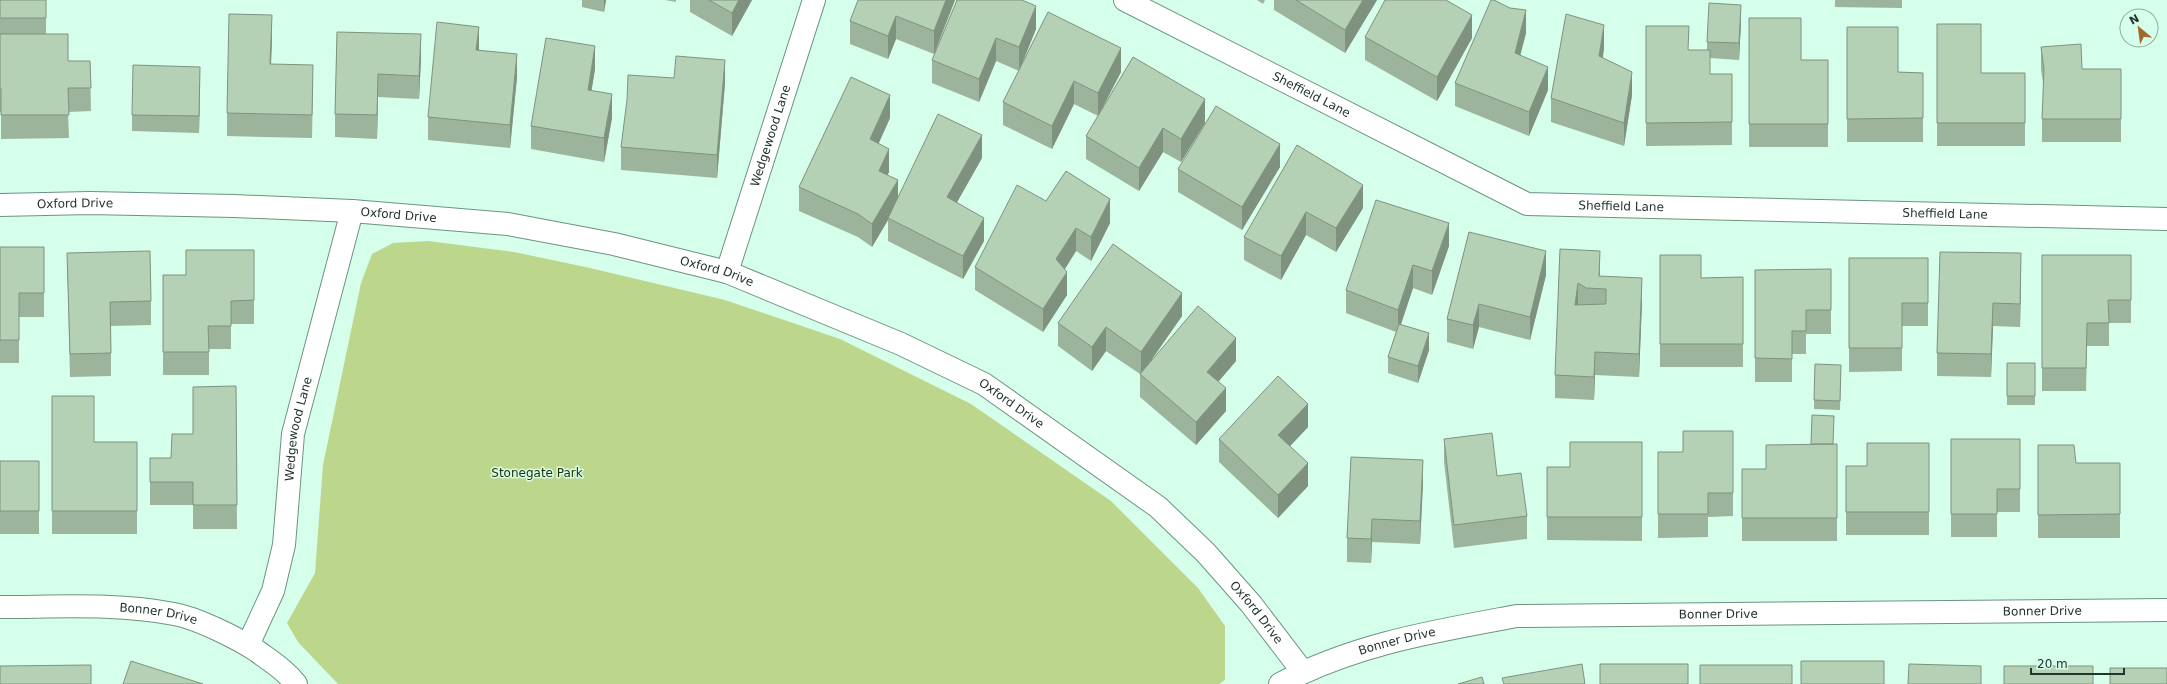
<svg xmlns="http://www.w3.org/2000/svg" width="2167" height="684" viewBox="0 0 2167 684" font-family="'DejaVu Sans',sans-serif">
  <rect width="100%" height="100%" fill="#d5feeb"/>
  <path fill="#bcd78b" d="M428 241 514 252 590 268 725 300 840 339 971 404 1111 501 1198 588 1225 626V680L1219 684H338L298 642 287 623 315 573 323 465 361 283 372 254 393 243Z"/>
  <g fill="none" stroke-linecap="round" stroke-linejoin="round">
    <g stroke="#6d9382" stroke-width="24">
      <g id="minor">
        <path id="s1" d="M1125 0 1527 204 2167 219"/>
        <path id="s2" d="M0 205 90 203 234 206 352 211 508 224 614 244 727 272 901 344 984 384 1158 507 1206 553 1251 604 1303 672"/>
        <path id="s3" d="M727 272 814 0"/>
        <path id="s4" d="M0 607C58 607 116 603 174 614 197 618 237 638 257 651 272 662 285 670 296 684"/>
        <path id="s5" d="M248 645 273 591 284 545 293 434 352 211"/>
        <path id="s6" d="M1280 684C1354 644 1436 631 1517 616L2167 610"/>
      </g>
    </g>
    <use href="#minor" stroke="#fff" stroke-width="22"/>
  </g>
  <path fill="#9cb49c" d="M0 0H46V34L68 61H90L91 111 68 112 69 138 1 139V112H0Z
    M582 0H606L604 12 582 7Z
    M665 0H676V2Z
    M690 0H752L732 36 690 12Z
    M955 0 934 54 896 39 888 59 850 44V21Z
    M957 0 1036 29 1019 71 996 61 979 102 932 83V60Z
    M1257 0H1265L1263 4Z
    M1274 0H1377L1345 53 1274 10Z
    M1835 0H1902V8L1835 7Z
    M1048 12 1121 72 1104 105 1205 123 1181 162 1163 152 1139 191 1086 159V136L1098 116 1074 104 1052 149 1003 125V102Z
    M1749 18 1801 60H1828V147H1749Z
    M1741 22 1739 60 1710 58V74H1732V145L1646 146V26L1689 50H1707V42Z
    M1937 24 1981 73H2025V146H1937Z
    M1847 27 1898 72 1923 73V142H1847Z
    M337 32 421 58 419 99 378 97 377 139 335 137V114Z
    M1526 33 1520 55 1548 90 1529 136 1455 106V83Z
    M1365 37 1472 38 1437 101 1365 60Z
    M272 38 271 64 313 89 312 138 227 136V113Z
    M2041 47 2082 69H2121V142H2042V119L2044 88 2041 70Z
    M1604 48 1603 58 1632 95 1624 146 1551 122V98Z
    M479 50 517 77 510 148 428 140V117Z
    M595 69 591 91 612 118 604 162 531 149V126Z
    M725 83 717 178 621 170V147Z
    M200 84 199 133 132 131V115Z
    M890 118 878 144 889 172 887 175 898 197 982 158 957 202 984 241 963 279 888 241V220L872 247 858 237 799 211V187Z
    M1297 145 1363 208 1336 252 1306 235 1281 280 1244 260V237Z
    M1280 167 1242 230 1178 192V169Z
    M1046 201 1110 223 1091 261 1076 251 1065 269 1067 295 1043 332 975 290V267Z
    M1469 232 1546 275 1530 340 1479 327 1473 349 1447 342V319Z
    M1449 246 1432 295 1413 288 1401 324 1429 350 1418 383 1388 373V357L1396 332 1346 313V290Z
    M0 247H44V317H19V363H0Z
    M1560 249 1600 276 1642 302 1639 377 1595 375 1594 400 1555 398V375Z
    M254 250V324H231V349H209V375H163V275H186Z
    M67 253 151 301V325L111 326V376L70 377Z
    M1660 255 1701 278 1743 277V367H1660Z
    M2042 255H2131V323H2109V346H2087L2086 391H2042Z
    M1849 258H1928V326H1902V371L1849 372Z
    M1831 269V334H1806V354H1792V382H1755V270Z
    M2021 277 2020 327 1993 326 1991 377 1937 376V353Z
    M1182 316 1149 363 1236 361 1218 382 1226 411 1196 445 1140 397V374L1106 351 1092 371 1058 346V323Z
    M2007 363H2035V405H2007Z
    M1841 365 1840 410 1814 409V400Z
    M236 386 237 529H193V505H150V458H171Z
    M52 396 94 442H137V534H52Z
    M1308 427 1290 446 1308 486 1278 518 1219 462V439Z
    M1733 431V516L1708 517V537L1658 538V452H1683Z
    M1444 439 1497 476 1527 516V539L1454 548 1444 462Z
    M1951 439H2020V512H1997V537H1951Z
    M1642 442V541L1547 540V467H1570Z
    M1929 443V535H1846V466H1867Z
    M1833 444H1837V541H1742V469H1766Z
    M2038 445 2076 463H2120V538H2038Z
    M1351 457 1423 483 1420 544 1372 542 1371 563 1347 562V538Z
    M0 461H39V534H0Z"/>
  <path fill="#7f927f" d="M604 0H606L604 12Z
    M739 0H752L732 36V13Z
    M946 0H955L934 54V31Z
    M1363 0H1377L1345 53V30Z
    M1741 5V22L1739 60V43Z
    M1036 6V29L1019 71V47Z
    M1526 10V33L1515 76V53Z
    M272 15V38L270 88V64Z
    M1472 15V38L1437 101V77Z
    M896 16V39L888 59V36Z
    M1604 25V48L1599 80V56Z
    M479 27V50H476Z
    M421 34V58L419 99V76Z
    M996 38V61L979 102V79Z
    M595 46V69L588 113V90Z
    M1121 48V72L1098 116V93Z
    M517 54V77L510 148V125Z
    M725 60V83L717 178V155Z
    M200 67V84L199 133V116Z
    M1548 67V90L1529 136V112Z
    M1632 72V95L1624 146V123Z
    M378 74V97L377 139V115Z
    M1074 81V104L1052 149V126Z
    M612 94V118L604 162V138Z
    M890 95V118L870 163V139Z
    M1205 99V123L1181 162V139Z
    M1163 128V152L1139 191V168Z
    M982 135V158L947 220V197Z
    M1280 144V167L1242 230V207Z
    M889 149V172L879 194V171Z
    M898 180V203L888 218V220L872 247V224Z
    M1363 185V208L1336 252V228Z
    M1110 199V223L1091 261V237Z
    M1306 212V235L1281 280V256Z
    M984 218V241L963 279V256Z
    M1449 223V246L1432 295V271Z
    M1076 228V251L1056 283V259Z
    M1546 251V275L1530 340V317Z
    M1600 251V274L1599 289V276Z
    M2021 253V277L2020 327V304Z
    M1413 265V288L1398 333V310Z
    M1067 272V295L1043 332V309Z
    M1642 278V302L1639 377V354Z
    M1578 283V307L1575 305Z
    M1182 293V316L1141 375V352Z
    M1993 303V326L1991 377V354Z
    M1479 304V327L1473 349V325Z
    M1106 327V351L1092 371V347Z
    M1429 333V350L1418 383V366Z
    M1236 338V361L1207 395V372Z
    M1595 352V375L1594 400V377Z
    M1226 388V411L1196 445V422Z
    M1308 404V427L1278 459V435Z
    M1423 460V483L1420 544V521Z
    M1308 463V486L1278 518V495Z
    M1372 519V542L1371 563V539Z"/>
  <path fill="#b5d1b5" stroke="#7f927f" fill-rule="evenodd" d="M0 0H46V18H0Z
    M709 0H739L732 13Z
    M858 0H946L934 31 896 16 888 36 850 21Z
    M957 0H1022L1036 6 1019 47 996 38 979 79 932 60Z
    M1296 0H1363L1345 30Z
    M1385 0H1446L1472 15 1437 77 1365 37Z
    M1491 0H1494L1510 8 1526 10 1515 53 1548 67 1529 112 1455 83Z
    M1709 3 1741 5 1739 43 1707 42Z
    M1048 12 1121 48 1098 93 1074 81 1052 126 1003 102Z
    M229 14 272 15 270 64 313 65 312 115 227 113Z
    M1566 14 1604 25 1599 56 1632 72 1624 123 1551 98Z
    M1749 18H1801V60H1828V124H1749Z
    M437 22 479 27 476 50 517 54 510 125 428 117Z
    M1937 24H1981V73H2025V123H1937Z
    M1646 26H1689L1688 50H1710V74H1732V122L1646 123Z
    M1847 27H1898V72L1923 73V118L1847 119Z
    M337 32 421 34 419 76 378 74 377 115 335 114Z
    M0 34H68V61H90L91 88H68L69 115H1V88H0Z
    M546 38 595 46 588 90 612 94 604 138 531 126Z
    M2081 44 2082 69H2121V119H2042L2044 69 2041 47Z
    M676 56 725 60 717 155 621 147 627 100 628 75 674 78Z
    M1133 57 1205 99 1181 139 1163 128 1139 168 1086 136Z
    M133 65 200 67 199 116 132 115Z
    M851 77 890 95 870 139 889 149 879 171 898 180 872 224 858 214 799 187Z
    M1216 106 1280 144 1242 207 1178 169Z
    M938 114 982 135 947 197 984 218 963 256 888 218Z
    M1297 145 1363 185 1336 228 1306 212 1281 256 1244 237Z
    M1066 171 1110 199 1091 237 1076 228 1056 259 1067 272 1043 309 975 267 1017 185 1046 201Z
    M1376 200 1449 223 1432 271 1413 265 1398 310 1346 290Z
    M1469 232 1546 251 1530 317 1479 304 1473 325 1447 319Z
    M1113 244 1182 293 1141 352 1106 327 1092 347 1058 323Z
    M0 247H44V293H19V340H0Z
    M1560 249 1600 251 1599 276 1642 278 1639 354 1595 352 1594 377 1555 375ZM1578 283 1586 288 1606 289V304L1575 305Z
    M186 250H254V300L231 301V326H208L209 352H163V275H186Z
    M150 251 151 301 110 302 111 353 70 354 67 253Z
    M1940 252 2021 253 2020 304 1993 303 1991 354 1937 353Z
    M1660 255H1701V278L1743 277V344H1660Z
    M2042 255H2131V300H2108L2109 323H2087L2086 368H2042Z
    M1849 258H1928V303H1902V348H1849Z
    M1831 269V310H1806V331H1792V359L1755 358V270Z
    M1198 306 1236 338 1207 372 1226 388 1196 422 1140 374Z
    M1399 324 1429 333 1418 366 1388 357Z
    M2007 363H2035V396H2007Z
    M1815 364 1841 365 1840 401 1814 400Z
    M1278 376 1308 404 1278 435 1308 463 1278 495 1219 439Z
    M236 386 237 505H193V482H150V458H171L172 434H193V387Z
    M52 396H94V442H137V511H52Z
    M1812 415 1834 416 1833 444H1811Z
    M1683 431H1733V493H1708V514H1658V452H1683Z
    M1492 433 1497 476 1521 473 1527 516 1454 525 1444 439Z
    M1951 439H2020V489H1997V514H1951Z
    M1570 442H1642V517H1547V467H1570Z
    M1867 443H1929V512H1846V466H1867Z
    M1837 444V518H1742V469H1766V445Z
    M2038 445H2074L2076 463H2120V514L2038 515Z
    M1351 457 1423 460 1420 521 1372 519 1371 539 1347 538Z
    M0 461H39V511H0Z
    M131 661 203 684H123Z
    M1801 661H1884V684H1801Z
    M1582 664 1585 684H1504L1502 678Z
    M1600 664H1688V684H1600Z
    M1909 664 1981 666V684H1908Z
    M91 665V684H0V666Z
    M1700 665H1792V684H1700Z
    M2004 666H2093V684H2004Z
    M2110 668H2167V684H2110Z
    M1482 677 1484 684H1458Z"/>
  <g text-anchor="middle" stroke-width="3" stroke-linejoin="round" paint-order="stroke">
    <g font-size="12" fill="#24342d" stroke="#d5feeb">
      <text dy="4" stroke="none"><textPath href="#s1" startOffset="209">Sheffield Lane</textPath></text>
      <text dy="4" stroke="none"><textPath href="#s3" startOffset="143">Wedgewood Lane</textPath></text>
      <text dy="4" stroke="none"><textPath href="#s2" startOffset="75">Oxford Drive</textPath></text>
      <text dy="4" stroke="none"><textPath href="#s1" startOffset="545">Sheffield Lane</textPath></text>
      <text dy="4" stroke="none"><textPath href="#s1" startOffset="869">Sheffield Lane</textPath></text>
      <text dy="4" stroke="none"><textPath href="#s2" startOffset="399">Oxford Drive</textPath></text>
      <text dy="4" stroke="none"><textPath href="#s2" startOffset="723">Oxford Drive</textPath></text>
      <text dy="4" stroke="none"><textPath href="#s2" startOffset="1047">Oxford Drive</textPath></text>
      <text dy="4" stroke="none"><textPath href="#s5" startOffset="224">Wedgewood Lane</textPath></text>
      <text dy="4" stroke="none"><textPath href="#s6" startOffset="773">Bonner Drive</textPath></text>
      <text dy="4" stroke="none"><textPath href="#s2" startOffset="1371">Oxford Drive</textPath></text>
      <text dy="4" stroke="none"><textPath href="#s6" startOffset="449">Bonner Drive</textPath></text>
      <text dy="4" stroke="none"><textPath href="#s4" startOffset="159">Bonner Drive</textPath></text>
      <text dy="4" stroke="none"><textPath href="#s6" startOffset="125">Bonner Drive</textPath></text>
    </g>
    <g font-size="12" fill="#263109" stroke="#d5feeb">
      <text x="537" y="477">Stonegate Park</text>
    </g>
  </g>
  <g transform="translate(2139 28) rotate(331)"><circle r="19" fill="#d5feeb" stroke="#8ead9f"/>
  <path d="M0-3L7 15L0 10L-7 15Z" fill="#a4682b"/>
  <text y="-6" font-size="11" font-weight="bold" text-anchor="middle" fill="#24342d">N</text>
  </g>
  <path d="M2031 668v6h93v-6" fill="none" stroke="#24342d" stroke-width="2"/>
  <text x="2037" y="668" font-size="12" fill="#24342d" stroke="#d5feeb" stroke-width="3" paint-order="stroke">20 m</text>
</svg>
